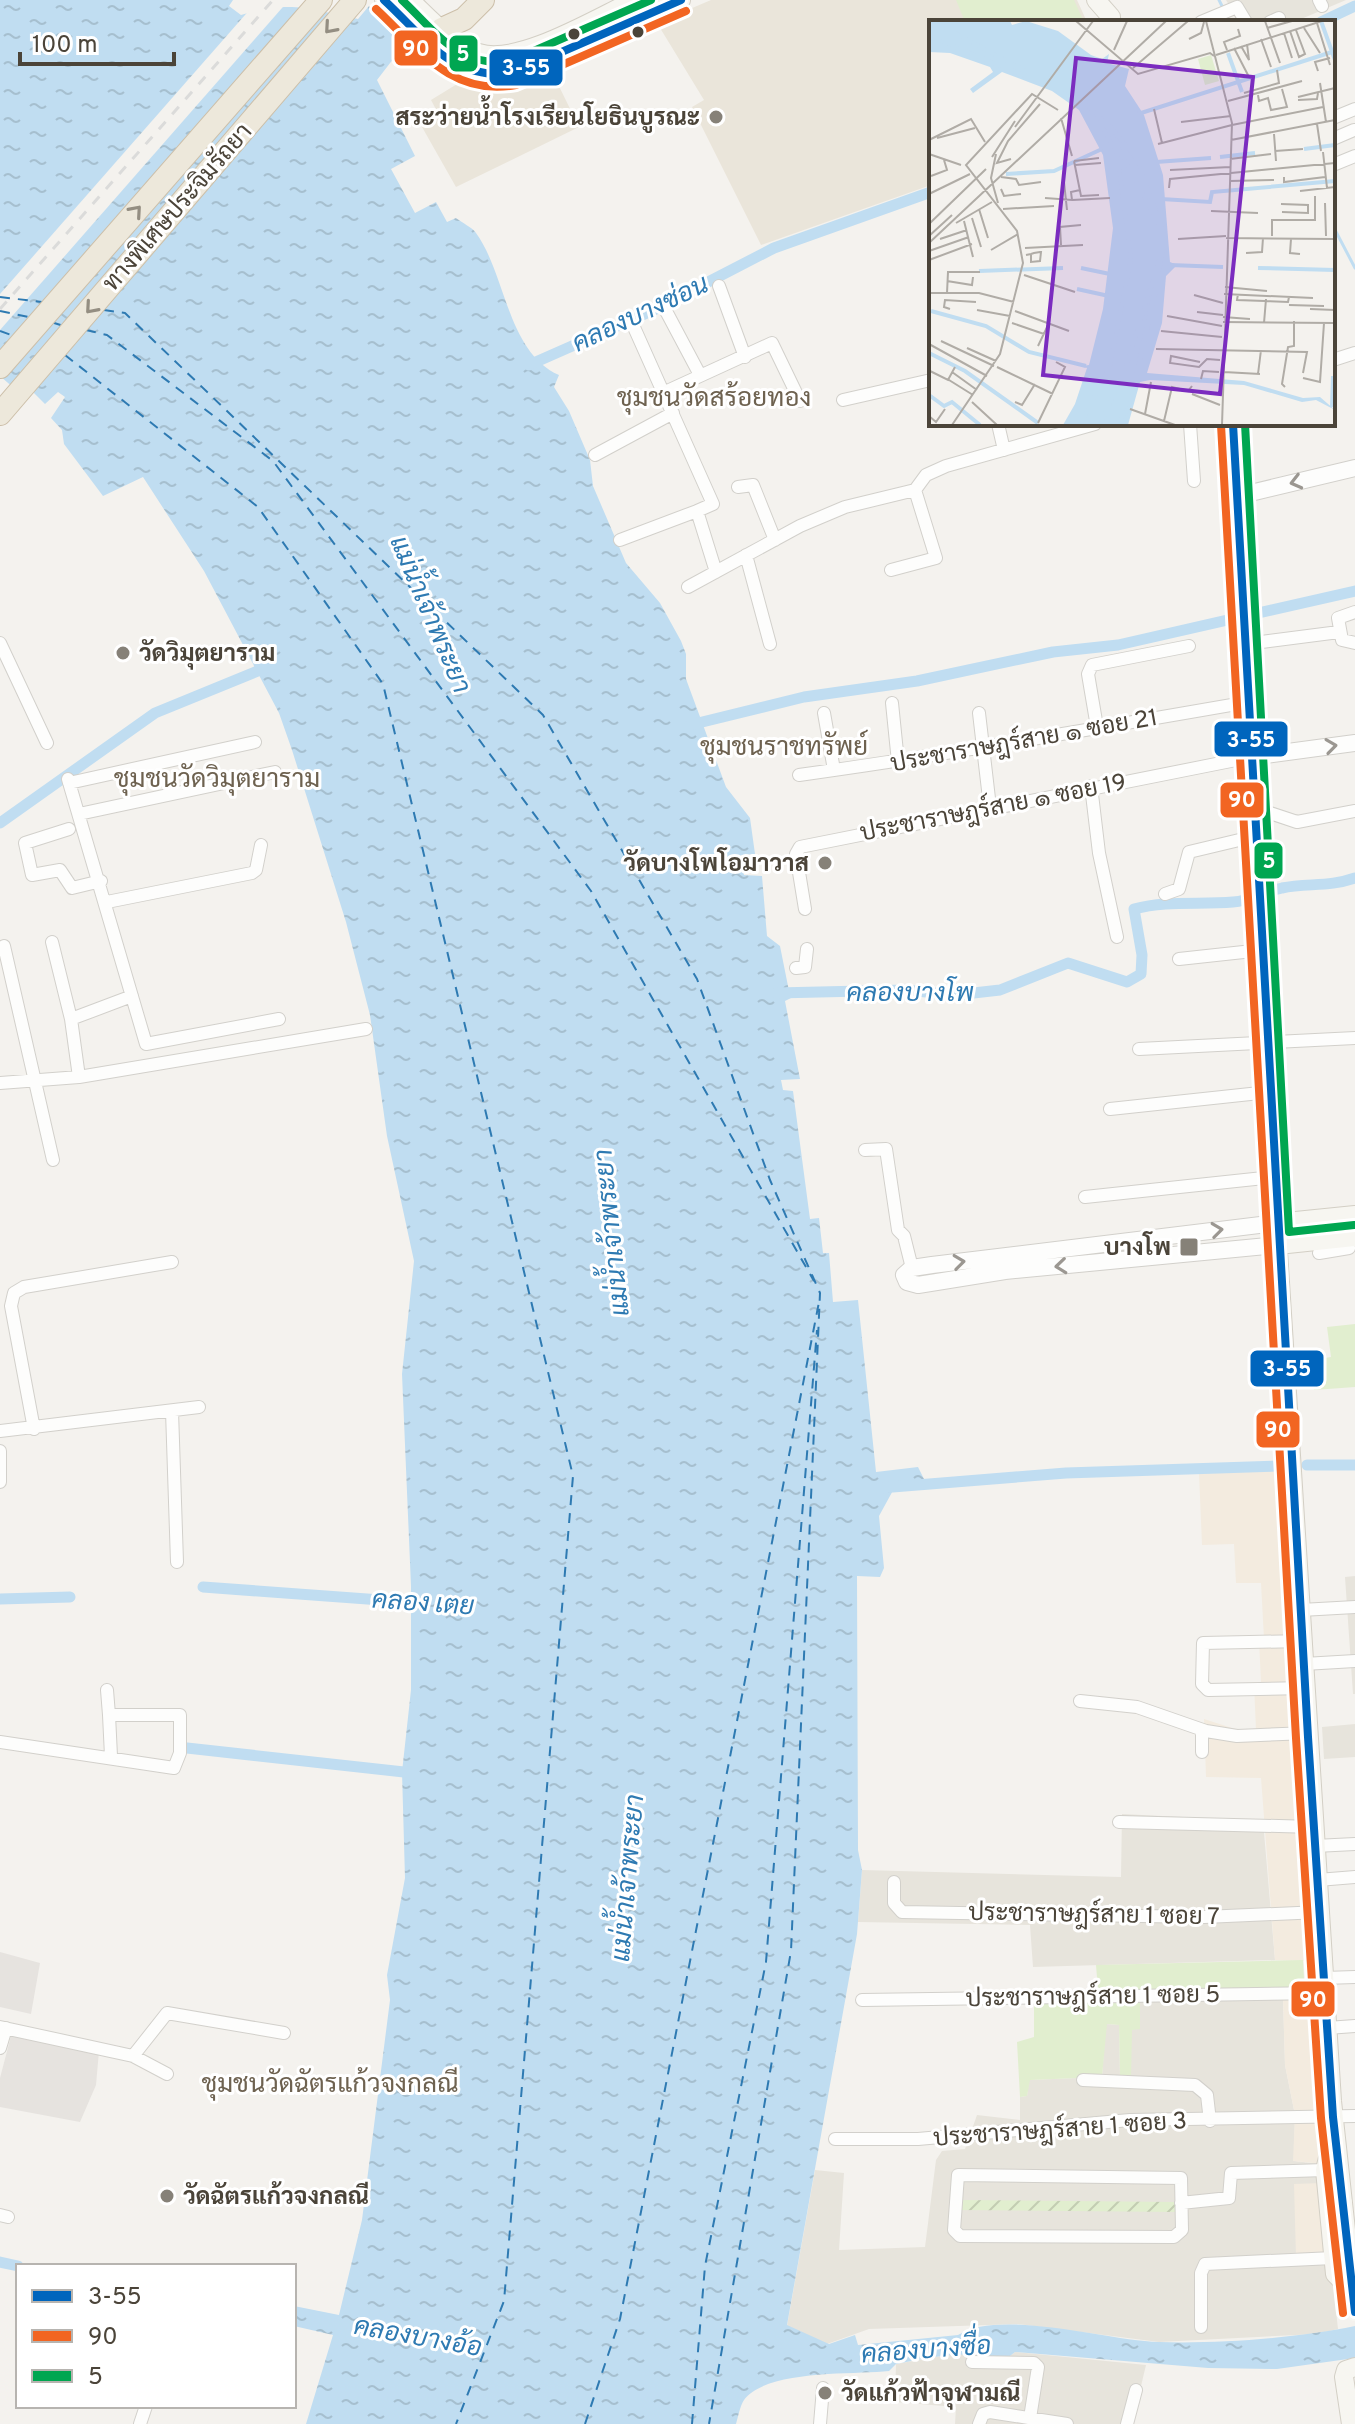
<svg xmlns="http://www.w3.org/2000/svg" width="1355" height="2424" viewBox="0 0 1355 2424" font-family="Overpass,Sarabun,sans-serif">
  <defs>
    <pattern id="garden-furrows" width="10" height="10" patternUnits="userSpaceOnUse" patternTransform="scale(2)"><rect width="10" height="10" fill="#e1eecf"/><path d="M-1 1l2-2M0 10L10 0M9 11l2-2" fill="none" stroke="#c3cdb2"/></pattern>
    <pattern id="water-ripples" width="26" height="14" patternUnits="userSpaceOnUse" patternTransform="scale(2)"><rect width="26" height="14" fill="#c0ddf1"/><path d="M2 4q2-2 4 0t4 0M15 11q2-2 4 0t4 0" fill="none" stroke="#a6bfcf"/></pattern>
  </defs>
  <rect width="100%" height="100%" fill="#f4f2ee"/>
  <path fill="#e7e4dc" d="M1226 0H1346L1294 22H1239Z
    M1355 1576V1694H1353L1345 1577Z
    M1355 1724V1757L1324 1759 1322 1727Z
    M1122 1814 1263 1821 1275 1960 1033 1967 1030 1925 858 1922 862 1870 1121 1877Z
    M1139 1998H1283L1285 2065 1295 2115 1294 2161 1320 2164 1338 2329 1316 2334 1159 2342 1018 2324 869 2329 827 2344 787 2326 815 2170 844 2173 839 2250 925 2247 936 2160 942 2151 965 2149 977 2115 1020 2120V2097L1027 2096 1029 2080 1102 2077 1106 2024 1119 2025 1120 2077Z
    M1015 2352 1146 2365 1132 2424H955L956 2407 895 2402 896 2364 953 2354H983L1005 2360Z"/>
  <path fill="#f3ebdf" d="M1282 1468 1300 1804 1310 1961 1275 1960 1261 1778 1206 1777 1204 1719 1235 1729 1256 1730 1254 1684 1261 1683 1259 1639H1264L1261 1583H1236L1234 1544 1202 1545 1199 1473Z
    M1283 1998H1312L1324 2164 1293 2161 1295 2115 1285 2065Z
    M1322 2183 1331 2256 1296 2257 1294 2184Z"/>
  <path fill="#eae5da" d="M711 0H1077L1087 22H931V185L761 245 692 107 704 100 657 23Z
    M552 72 579 127 456 187 422 127 440 117 431 100 462 81 489 85Z"/>
  <path fill="#e1eecf" d="M956 0H1074L1084 22H965Z
    M1355 1324V1387L1314 1390 1311 1360 1331 1357 1327 1327Z
    M1303 1960 1305 1998H1140V2029L1132 2030 1131 2078 1120 2077 1119 2025 1107 2024 1102 2077 1030 2080 1027 2096 1020 2097 1017 2042 1034 2037V1992L1098 1990 1096 1965Z"/>
  <path fill="url(#garden-furrows)" d="M957 2200 1175 2202V2212L957 2210Z"/>
  <path fill="#e6e3df" d="M0 1952 40 1963 31 2014 0 2007Z
    M11 2036 99 2051 96 2085 80 2122 0 2107V2078Z"/>
  <path fill="url(#water-ripples)" d="M0 0H233L229 6 241 15C293 0 307 9 358 19L369 6 407 41 377 80 415 156 391 169 415 213 436 202 447 222 456 218C462 223 472 227 476 233 506 274 507 352 559 375L554 387 569 411 590 460 593 486 626 563 660 603 681 641 686 654V679L726 787 750 818 755 854 741 855 744 875 762 876 767 936 780 946 789 991 797 995 785 1001 800 1079 781 1080 783 1090 793 1091 810 1219 819 1218 823 1253H829L833 1302 858 1300 876 1472 918 1467 926 1483 918 1480 896 1485 879 1516 884 1568 880 1577 857 1576 858 1850 862 1870 857 1934 787 2325 829 2344 855 2335 858 2345 958 2335C1000 2308 1108 2341 1159 2342 1218 2344 1297 2338 1355 2326V2358L1277 2369 1208 2368 1015 2352 1005 2360C968 2349 934 2357 896 2364L889 2371C854 2375 767 2369 744 2400 740 2406 738 2417 736 2424H306L333 2335 294 2326V2306L339 2315 362 2220 390 2000 387 1975 405 1878 402 1772 411 1690V1586L402 1374 414 1261 387 1136 370 1015 346 922 292 750 279 713 204 571 143 477 103 496 64 444 62 430 51 418 65 397 58 392 45 404 33 392 23 396 0 376Z"/>
  <path fill="#f4f2ee" d="M272 0H289L0 330V294L252 7Z"/>
  <g fill="none" stroke-linecap="round" stroke-linejoin="round">
    <path stroke="#c0ddf1" stroke-width="3" d="M1219 0 1223 8
      M1333 226 1355 268"/>
    <path stroke="#c0ddf1" stroke-width="11" d="M1321 22 1355 6
      M529 365 656 309 774 248 931 192
      M690 725 804 697 917 681 1053 652 1118 645 1355 591
      M0 823 155 713 270 666
      M776 993 906 990 956 995 1000 990 1068 963 1127 982 1141 974 1142 955 1134 909C1167 900 1200 905 1233 902 1250 901 1265 892 1282 888 1307 883 1330 887 1355 878
      M1307 1465H1355
      M880 1488 1066 1473 1279 1466
      M203 1587 422 1603
      M0 1599 70 1597
      M187 1748 413 1773
      M0 2262 18 2266"/>
    <path stroke="#2e7ab2" stroke-width="2" stroke-dasharray="10 8" stroke-linecap="butt" d="M0 297 42 302
      M104 310 125 313 543 715 697 979 770 1180 820 1293 791 1951 709 2424
      M0 311 29 317
      M51 322 64 326
      M86 330 107 335 273 461 591 891 814 1281
      M0 331 14 336
      M65 355 258 507 383 684 573 1476 504 2301 456 2424
      M585 2424 620 2319 819 1302
      M692 2424 705 2266 766 1962 817 1330"/>
    <g stroke="#d2d0cb" stroke-width="14">
      <path id="minor" d="M1319 0 1322 6
        M1201 22 1237 7 1246 22
        M1270 22 1279 18
        M1333 118 1355 109
        M1333 139 1354 130
        M1333 165 1355 156
        M719 286 745 357
        M666 311 700 375
        M633 325 713 504 697 511 716 572
        M1333 360 1355 353
        M665 392 772 343 800 401
        M843 400 931 380
        M998 424 1004 450
        M1190 424 1194 481
        M595 455 673 413
        M738 487 753 485 775 540
        M620 540 697 511
        M746 555 770 644
        M891 570 936 558 915 490
        M688 587 800 526 845 507 915 490 926 475 946 466 1095 424
        M1355 612 1338 618 1342 640 1355 643
        M0 643 47 743
        M1246 644 1339 632
        M892 703 898 762
        M824 713 834 770
        M979 713 990 807
        M1097 727 1088 674 1092 665 1189 646
        M799 775C950 754 1099 728 1249 702
        M68 779 146 1044 279 1019
        M69 783 255 742
        M1091 786 1099 853 1117 937
        M1255 808 1297 822 1355 811
        M79 814 275 772
        M69 829 25 843 32 875 60 870 72 888 101 881
        M1165 894 1179 889 1189 852 1256 836
        M107 902 252 873 256 870 261 845
        M805 909 796 854 800 847 1251 757
        M52 942 71 1019
        M4 946 53 1160
        M1179 959 1262 950
        M796 968 805 967 807 949
        M1139 1049 1355 1038
        M79 1077 366 1029
        M0 1083 79 1077 71 1019 132 996
        M1110 1109 1269 1092
        M865 1150 886 1149 898 1230 904 1236 912 1268
        M1085 1197 1273 1177
        M1319 1253 1349 1248 1346 1238
        M172 1411 177 1562
        M34 1429 11 1306 14 1293 24 1287 172 1262
        M0 1431 199 1407
        M0 1451V1482
        M1301 1610 1355 1607
        M1303 1641 1203 1643 1202 1684 1208 1690 1305 1688
        M1304 1664 1355 1661
        M107 1690 109 1715
        M1080 1701 1137 1707 1206 1731 1237 1736 1308 1733
        M0 1742 174 1768 180 1753V1715H109L111 1756
        M1202 1752V1730
        M1119 1822 1314 1827
        M1315 1846 1355 1844
        M1318 1880 1355 1877
        M894 1882V1903L902 1912 1204 1917 1320 1912
        M1324 1978 1355 1977
        M862 2000 1325 1993
        M0 2027 133 2056 167 2074
        M1327 2028 1355 2026
        M0 2048 6 2028
        M133 2056 167 2013 284 2033
        M1083 2080 1195 2085 1207 2095 1210 2121
        M835 2139H918L1130 2120 1355 2116
        M958 2175 1181 2178 1182 2230 1174 2237 960 2236 954 2230Z
        M1181 2203 1229 2198 1231 2173 1325 2170
        M0 2215 8 2217
        M1201 2327V2273L1205 2264 1333 2258
        M972 2362 1034 2363 1038 2367 1030 2418
        M140 2424 146 2406
        M820 2424 823 2388
        M979 2424 983 2414 990 2412 1067 2424
        M1127 2424 1136 2390"/>
    </g>
    <g stroke="#d2d0cb" stroke-width="18">
      <path id="tertiary" d="M1238 496 1355 468
        M1251 757 1355 743
        M1276 1223 932 1265 912 1268 904 1275 907 1282 918 1285 1005 1271 1278 1245"/>
    </g>
    <g stroke="#d3cfc5" stroke-width="20">
      <path id="secondary" d="M384 0 455 66C473 76 491 76 511 74L681 0
        M410 0C429 18 453 45 479 53 518 66 598 17 635 0
        M1096 0 1111 17
        M1233 424 1273 1172 1332 2101 1343 2203
        M1276 1223 1355 1215
        M1278 1245 1355 1237
        M1332 2142 1325 2170 1335 2274 1345 2284 1355 2283
        M1351 2424 1344 2377 1346 2370 1355 2367"/>
    </g>
    <g stroke="#ccbfa9" stroke-width="24">
      <path id="motorway" d="M442 29 464 19 483 0
        M0 367 321 0
        M0 414 355 0"/>
    </g>
    <use href="#minor" stroke="#fdfdfc" stroke-width="12"/>
    <use href="#tertiary" stroke="#fdfdfc" stroke-width="16"/>
    <use href="#secondary" stroke="#f7f6f1" stroke-width="18"/>
    <use href="#motorway" stroke="#ede8db" stroke-width="22"/>
    <path stroke="#dbdbda" stroke-width="3" stroke-dasharray="10 10" stroke-linecap="butt" d="M0 309 273 0"/>
    <g stroke="#d3cfc5" stroke-width="20" stroke-linecap="butt">
      <path id="secondary-bridge" d="M1343 2203 1355 2312"/>
    </g>
    <use href="#secondary-bridge" stroke="#f7f6f1" stroke-width="18"/>
    <g stroke="#fff" stroke-width="14">
      <path id="bus-1" d="M384 0C425 38 450 79 511 74L681 0
        M1233 424 1308 1737 1333 2117 1355 2312"/>
    </g>
    <g stroke="#fff" stroke-width="14">
      <path id="bus-2" d="M376 9C418 48 451 97 516 85L686 11
        M1221 425 1296 1738 1321 2118 1343 2313"/>
    </g>
    <g stroke="#fff" stroke-width="14">
      <path id="bus-3" d="M402 0C436 32 457 66 508 62L651 0
        M1245 424 1289 1232 1354 1225"/>
    </g>
    <use href="#bus-1" stroke="#0065bd" stroke-width="8"/>
    <use href="#bus-2" stroke="#f26522" stroke-width="8"/>
    <use href="#bus-3" stroke="#00a651" stroke-width="8"/>
  </g>
  <defs><path id="oneway-chevron" d="M-2-3.5L2.5 0L-2 3.5" fill="none" stroke-width="1.6" stroke-linecap="round" stroke-linejoin="round" transform="scale(2)"/></defs>
  <g stroke="#948e82">
    <use href="#oneway-chevron" transform="translate(330 28) rotate(131)"/>
    <use href="#oneway-chevron" transform="translate(136 211) rotate(-49)"/>
    <use href="#oneway-chevron" transform="translate(91 308) rotate(131)"/>
  </g>
  <g stroke="#9b9791">
    <use href="#oneway-chevron" transform="translate(1296 482) rotate(166)"/>
    <use href="#oneway-chevron" transform="translate(1331 746) rotate(-8)"/>
    <use href="#oneway-chevron" transform="translate(1217 1230) rotate(-7)"/>
    <use href="#oneway-chevron" transform="translate(959 1262) rotate(-7)"/>
    <use href="#oneway-chevron" transform="translate(1061 1266) rotate(174)"/>
  </g>
  <g fill="#4b4439" stroke="#fff" stroke-width="3">
    <circle cx="638" cy="32" r="7"/>
    <circle cx="574" cy="34" r="7"/>
  </g>
  <g fill="#868178" stroke="#fff" stroke-width="3">
    <circle cx="716" cy="117" r="8"/>
    <circle cx="123" cy="653" r="8"/>
    <circle cx="825" cy="863" r="8"/>
    <rect x="1179" y="1237" width="20" height="20" rx="4"/>
    <circle cx="167" cy="2196" r="8"/>
    <circle cx="825" cy="2393" r="8"/>
  </g>
  <g text-anchor="middle" stroke-width="6" stroke-linejoin="round" paint-order="stroke">
    <g font-size="24" font-weight="bold" fill="#4b4439" stroke="#fff" text-anchor="end">
      <text x="700" y="125">สระว่ายนํ้าโรงเรียนโยธินบูรณะ</text>
      <text x="139" y="661" text-anchor="start">วัดวิมุตยาราม</text>
      <text x="809" y="871">วัดบางโพโอมาวาส</text>
      <text x="1171" y="1255">บางโพ</text>
      <text x="183" y="2204" text-anchor="start">วัดฉัตรแก้วจงกลณี</text>
      <text x="841" y="2401" text-anchor="start">วัดแก้วฟ้าจุฬามณี</text>
    </g>
    <g font-size="24" fill="#4b4439" stroke="#fff">
      <text transform="translate(177 207) rotate(-49)" y="8">ทางพิเศษประจิมรัถยา</text>
      <text transform="translate(1024 740) rotate(-10)" y="8">ประชาราษฎร์สาย ๑ ซอย 21</text>
      <text transform="translate(993 807) rotate(-11)" y="8">ประชาราษฎร์สาย ๑ ซอย 19</text>
      <text transform="translate(1094 1914) rotate(1)" y="8">ประชาราษฎร์สาย 1 ซอย 7</text>
      <text transform="translate(1093 1996) rotate(-1)" y="8">ประชาราษฎร์สาย 1 ซอย 5</text>
      <text transform="translate(1060 2129) rotate(-4)" y="8">ประชาราษฎร์สาย 1 ซอย 3</text>
    </g>
    <g font-size="26" font-style="italic" fill="#2e7ab2" stroke="#fff">
      <text transform="translate(640 313) rotate(-25)" y="9">คลองบางซ่อน</text>
      <text transform="translate(431 614) rotate(67)" y="9">แม่น้ำเจ้าพระยา</text>
      <text x="910" y="1001">คลองบางโพ</text>
      <text transform="translate(611 1233) rotate(-96)" y="9">แม่น้ำเจ้าพระยา</text>
      <text transform="translate(423 1602) rotate(4)" y="9">คลอง เตย</text>
      <text transform="translate(627 1878) rotate(-85)" y="9">แม่น้ำเจ้าพระยา</text>
      <text transform="translate(418 2336) rotate(10)" y="9">คลองบางอ้อ</text>
      <text transform="translate(926 2349) rotate(-4)" y="9">คลองบางซื่อ</text>
    </g>
    <g font-size="26" fill="#6e6250" stroke="#fff">
      <text x="714" y="406">ชุมชนวัดสร้อยทอง</text>
      <text x="784" y="755">ชุมชนราชทรัพย์</text>
      <text x="217" y="787">ชุมชนวัดวิมุตยาราม</text>
      <text x="330" y="2092">ชุมชนวัดฉัตรแก้วจงกลณี</text>
    </g>
  </g>
  <g transform="translate(929 20)">
    <rect width="406" height="406" fill="#f4f2ee"/>
    <path d="M282 35 290 61 276 65 269 39Z" fill="#e1eecf"/>
    <path d="M0 1H81L83 5 97 1 129 11 162 35 173 39 180 34 178 43 200 49 196 66 215 95 234 155 241 242 248 245 237 256 233 303 218 353 315 361 374 378 391 377 406 390 387 380 373 382 315 365 221 360 211 362 199 405H134L146 384 158 348 153 346 160 345 174 289 184 208 174 135 150 90 123 71 73 52 44 73 41 69 64 52 61 47 21 33 0 32Z" fill="#c0ddf1"/>
    <path fill="none" stroke="#c0ddf1" stroke-width="4" d="M4 1 115 61M392 1 406 40M0 16 113 63M299 33 313 72M120 66 145 79M155 83 176 102 237 218 200 388 187 405M151 85 174 108 188 133 202 239 181 346 151 405M209 94 406 31M180 105 208 139 233 208M375 129 406 125M291 137 326 133M227 142 282 138M77 154 125 151 173 129M232 179 281 182 283 172 406 161M241 245 294 247M152 248 181 254M329 248 406 250M50 251 134 248M148 269 180 276M2 291 57 306 100 332 157 346M0 333 36 351 109 403M0 375 15 386 23 382 51 405M203 376 231 253M403 387 404 356M171 405 196 350 233 231"/>
    <path fill="none" stroke="#b0aca6" stroke-width="2" d="M147 1 209 54 281 33 285 36M277 1 303 103 293 405M336 1 351 43M388 3 401 45M338 8 363 1M375 8 391 33M361 11 370 37 376 34 367 10M355 13 363 38M260 19 272 13 275 2M332 19 342 47M312 26 320 40 318 24M305 28 320 57M185 30 198 1M298 30 295 22 311 16 309 9M287 35 393 1M204 48 259 1M389 51 386 42 401 38M391 63 397 102M315 73 350 63 348 50M329 75 330 81 339 78 342 90 358 87 353 69M369 77 406 68M369 80 388 79 389 73M299 81 373 61M225 89 233 123M132 98 143 136M252 102 302 96M388 104 392 131M303 105 394 87M86 107 164 1M345 114 347 141M8 118 46 108M0 120 42 99 56 122M302 120 406 100M229 124 303 105M346 131 374 129M394 132 398 168M0 134 32 145M67 134 62 158 69 183M63 137 86 101M82 139 68 143 79 121 111 84M301 139 342 134M145 141 152 176 170 175M145 141 170 138M146 145 172 143M241 150 301 147M2 156 18 150 15 140M72 157 87 159 90 165 112 162M355 157V162L396 157M301 161 345 160M135 162 138 190M240 168 241 159 406 143M72 169 75 176 92 174M371 171 406 167M0 174 41 154M116 178 143 180 142 172 151 170M143 180 181 178M396 183 397 216M352 184 379 185V193L353 192M50 189 59 218M74 189 125 186M282 191 329 193M43 198 52 227M35 201 44 237M27 203 63 182M0 204 57 149M0 216 23 195M343 216V200H386V176M297 218 406 219M11 219 38 210M249 219 297 216M362 219 361 233 371 234M0 223 237 1M132 225 131 207 152 205M96 228 154 225M62 230 89 214M0 231 40 217M317 233 333 232 334 218M97 235 102 234 105 233 111 232H112L111 241 102 242V234M0 240 43 224M95 255 146 272M18 261 43 265 44 257M296 267 338 271M0 273H50L85 282M18 273 19 252H51M295 274 384 278M309 274 308 280 359 282 360 277M265 275 294 283M360 285 395 286M21 289 15 287 16 280 47 282M381 289 406 290M48 290 81 296M86 291 140 311M268 292 294 295M238 296 293 306M294 297 321 299M294 302 406 303M83 303 115 314M335 303 337 279M232 311 293 317M12 321 65 346M0 324 58 356M109 326 120 303M38 328 67 341M227 329 378 332 374 353M271 342 242 336 241 343 270 347 278 339 291 340M68 347 124 374M1 351 19 360 26 347M23 352 48 370M295 352 331 354M329 354 332 330M374 358 391 362 395 303M272 359 274 351 290 352M20 360 44 375M356 367 353 364 359 327 365 326V301M263 374 291 385M43 382 68 405M86 382 93 385 106 364M201 389 246 405M216 394 222 362M0 396 7 402 16 389M235 401 243 367 259 371 263 366M109 403 136 347 127 342M23 405 71 334 94 243 88 211 37 145 103 74 129 90"/>
    <path fill="#7b2cbf" fill-opacity="0.15" stroke="#7b2cbf" stroke-width="4" d="M147 38 324 57 291 374 114 355Z"/>
    <rect width="406" height="406" fill="none" stroke="#4b4439" stroke-width="4"/>
  </g>
  <g stroke="#fff" stroke-width="3">
    <rect x="393" y="29" width="46" height="38" rx="8" fill="#f26522"/>
    <rect x="448" y="34" width="31" height="39" rx="8" fill="#00a651"/>
    <rect x="488" y="48" width="76" height="39" rx="8" fill="#0065bd"/>
    <rect x="1213" y="720" width="76" height="38" rx="8" fill="#0065bd"/>
    <rect x="1219" y="781" width="46" height="38" rx="8" fill="#f26522"/>
    <rect x="1253" y="841" width="31" height="39" rx="8" fill="#00a651"/>
    <rect x="1249" y="1349" width="76" height="39" rx="8" fill="#0065bd"/>
    <rect x="1255" y="1410" width="46" height="39" rx="8" fill="#f26522"/>
    <rect x="1290" y="1980" width="46" height="38" rx="8" fill="#f26522"/>
  </g>
  <g font-size="22" text-anchor="middle" font-weight="bold" fill="#fff">
    <text x="416" y="56">90</text>
    <text x="463" y="61">5</text>
    <text x="526" y="75">3-55</text>
    <text x="1251" y="747">3-55</text>
    <text x="1242" y="807">90</text>
    <text x="1269" y="868">5</text>
    <text x="1287" y="1376">3-55</text>
    <text x="1278" y="1437">90</text>
    <text x="1313" y="2007">90</text>
  </g>
  <rect x="16" y="2264" width="280" height="144" fill="#ffffff" stroke="#b7b4b0" stroke-width="2"/>
  <rect x="32" y="2290" width="40" height="12" fill="#0065bd" stroke="#b7b4b0" stroke-width="2"/>
  <text x="88" y="2304" font-size="24" fill="#4b4439">3-55</text>
  <rect x="32" y="2330" width="40" height="12" fill="#f26522" stroke="#b7b4b0" stroke-width="2"/>
  <text x="88" y="2344" font-size="24" fill="#4b4439">90</text>
  <rect x="32" y="2370" width="40" height="12" fill="#00a651" stroke="#b7b4b0" stroke-width="2"/>
  <text x="88" y="2384" font-size="24" fill="#4b4439">5</text>
  <path d="M20 52v12h154v-12" fill="none" stroke="#4b4439" stroke-width="4"/>
  <text x="32" y="52" font-size="24" fill="#4b4439" stroke="#ffffff" stroke-width="6" paint-order="stroke">100 m</text>
</svg>
